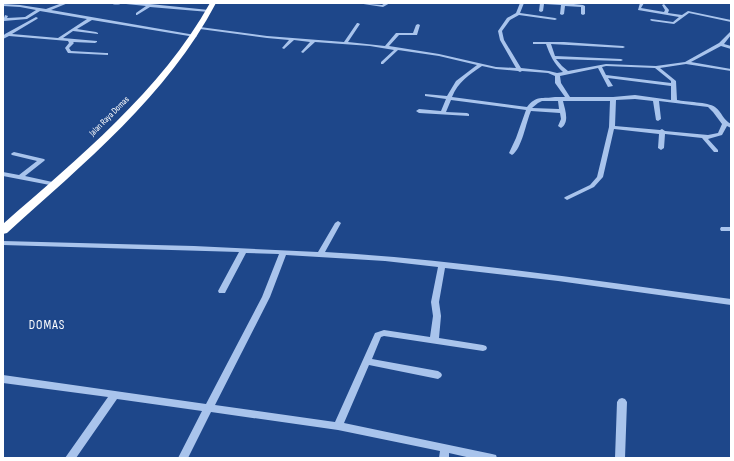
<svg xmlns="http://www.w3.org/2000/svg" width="734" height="461" viewBox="0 0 734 461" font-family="'Sofia Sans Condensed',sans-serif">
  <rect width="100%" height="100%" fill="#1e478a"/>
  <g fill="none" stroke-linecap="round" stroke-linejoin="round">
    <path fill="#a9c4ec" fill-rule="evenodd" d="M62 3H68L51 10 195 35 197 36 195 37 92 20 77 29 96 32 98 33V34L73 31 63 38 97 41V42L95 43 73 42 74 43 69 48 71 51 106 53H108V55L68 53 65 48 69 43 68 41 9 36 3 39V36L5 34 36 17 38 18 37 19 12 34 58 38 87 19 40 11 27 19 4 21H3L5 15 8 16 7 18 25 17 36 10 20 7 3 6V4L20 5 46 9Z
      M111 3H122C120 5 113 5 111 3Z
      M124 3 150 4 209 10 211 11 209 12 150 7 137 15H136V13L146 6 126 4Z
      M357 3 382 5 385 3H390L383 7Z
      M520 3H524L520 13 555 18 557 19 555 20 519 15 510 20 502 31 504 40 521 68 549 71 557 73 563 72C554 64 550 55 546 44H533V42H564L623 46 625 47 623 48 551 44 555 56 621 59 623 60 621 61 556 59 562 66 568 71 606 64 656 66 685 62 719 43 731 31V35L724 44 731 46V49L721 46 691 62 731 69V71L686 64 660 68 676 81 677 100C686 102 708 102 715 107 722 112 723 120 731 124V128L727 126 722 135 708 139 718 150V152H714L702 138 665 134 664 148 661 150 658 148 659 134 614 129 603 177 594 187 567 200 564 198 565 197 590 185 597 177 609 127 610 101H563C565 110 570 122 561 128L558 126 561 119 560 113 531 111C526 122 522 149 512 155L509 153 516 138 526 110 451 100 446 112 467 113 469 114V116L419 113 416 111 419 109 441 111 446 99 425 96V94L447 96 456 81 477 65 439 56 398 50 383 64H381V62L394 50 370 46 315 42 303 53 301 52 310 42 294 40 284 49 282 48 289 40 267 38 200 29 198 28 200 27 267 36 344 42 357 23H358L360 24 348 42 385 46 396 33H413L416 25 418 24 420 25 417 35H399L389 46 439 54 496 67 516 68 500 40 498 31 507 18 516 13ZM482 66 496 69 518 71 520 72 522 71 548 73 555 76V83L565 97C562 97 559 97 555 97 543 99 536 95 527 107L452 97C458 82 469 75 482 66ZM606 66 655 68 671 81V83L606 75 602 67ZM598 68 608 87 613 86 608 78 671 86V100L635 95 613 97H570L561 83 560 76ZM635 99 653 101 656 120 658 121 661 119 659 101 708 107 713 112 722 124 718 133 708 135 665 131 662 129 660 130 615 126 616 100ZM542 101H558L559 109 532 108 538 103Z
      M540 3H564L583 5 585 6V14L583 15 581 14V7L565 6 564 14 562 15 560 14 561 5 544 4 543 11 541 12 539 11Z
      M640 3H644L641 8 664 12 665 10 662 5 664 4 669 10 668 13 682 15 688 11 731 20V22L689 13 674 24 652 21 650 20 651 19 673 22 679 17 638 10Z
      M14 152 44 159 45 160 44 161 25 176 57 183 58 184 57 185 55 186 3 176V172L19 175 37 161 12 155 11 154 12 153Z
      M338 221 341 223 325 252C461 260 596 281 731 299V305L558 281 445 268 439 302 441 316 439 338 483 345 486 346 487 348 486 350 483 351 384 336 381 337 372 359 438 371 441 373 442 375 441 377 438 379 369 365 344 423 492 454 496 455 497 458H471L449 453V458H439L440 451 338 430 211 412 188 458H178L202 411 117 399 76 458H65L108 397 3 383V375L206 404 262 297 279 254 246 253 226 291 225 293H219L218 291 239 252 3 245V241L194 246 318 252 335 223ZM286 255 385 261 438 267 431 302 433 316 430 337 384 330 375 333 335 422 215 405 270 297Z
      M721 227H731V231H721L720 229Z
      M622 398 625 399 627 402 625 458H615L617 402 619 399Z"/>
    <path fill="#fff" fill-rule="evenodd" d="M210 3H216C168 95 83 164 7 233L3 234V224C78 158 161 91 210 3Z"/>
  </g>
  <g text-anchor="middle" stroke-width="3.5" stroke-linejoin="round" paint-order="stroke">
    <g font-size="9" fill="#fff" stroke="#1e478a">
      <text transform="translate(109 116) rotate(-45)" y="3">Jalan Raya Domas</text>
    </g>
    <g font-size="13" letter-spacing="1" fill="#fff" stroke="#1e478a">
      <text x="47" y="329">DOMAS</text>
    </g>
  </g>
  <rect width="734" height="461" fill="none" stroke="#ffffff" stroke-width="8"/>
</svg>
